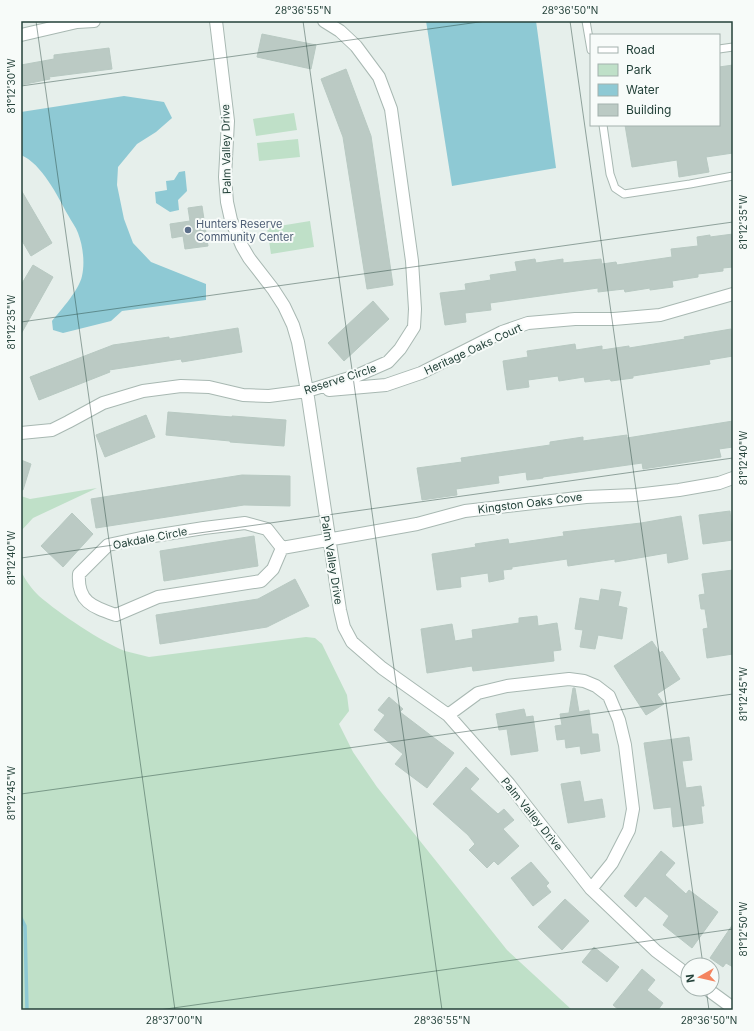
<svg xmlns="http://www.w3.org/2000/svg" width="754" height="1031" viewBox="0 0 754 1031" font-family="Inter,sans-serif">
  <rect width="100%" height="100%" fill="#e6efeb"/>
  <path fill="#bfe0c8" d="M294 113 297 130 256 136 253 119Z
    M298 139 300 157 259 161 257 143Z
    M310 221 314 247 271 254 267 228Z
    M97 488 33 518 21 531V496L30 499Z
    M21 571C25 580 32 589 39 596 60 614 100 641 125 651 133 653 141 655 149 657L306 637 315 638 322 644 347 695 349 711 339 724 353 752 377 787 507 950 572 1010H21Z"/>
  <path fill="#8ec9d4" d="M426 21H536L556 168 452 186Z
    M124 96 164 102 172 118 156 132 137 144 118 167 117 185 124 219 133 243 151 262 206 284V300L122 311 111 321 63 333 53 330 52 321C61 310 79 290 82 276 85 263 83 246 78 233 76 227 71 221 68 215 57 195 42 164 21 155V112Z
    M185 171 187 191 178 200 179 210 170 212 156 203 155 192 167 190 166 181 174 180 179 172Z"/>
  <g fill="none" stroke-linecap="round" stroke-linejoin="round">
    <path stroke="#8ec9d4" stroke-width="3.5" d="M21 918 25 926 27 1010"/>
  </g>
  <path fill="#bbcac4" stroke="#b8c9c2" d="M262 34 316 45 311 69 257 57Z
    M109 48 112 69 49 77 50 79 21 85V65L54 59V55Z
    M733 65V153L706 157 709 172 679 177 677 160 632 167 625 125H719V67Z
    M346 69 371 136 393 285 367 289 343 137 321 79Z
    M21 190 52 243 31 256 21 239Z
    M202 206 208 246 185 249 183 236 172 238 170 224 190 221 188 208Z
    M733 234V267L723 268V271L698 274V277L672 281 673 287 650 290V288L625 292 624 289 598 292V288L490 303 491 310 465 313 466 322 445 325 440 293 466 290 465 284 491 280 490 275 517 271 515 262 535 259 536 263 563 259V263L601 259 602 264 616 262 617 265 672 257 671 249 698 246 697 237 710 235V237Z
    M33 265 53 277 21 334V285Z
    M373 301 389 319 344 361 328 343Z
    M238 328 242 352 182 362 181 359 109 370 110 372 39 400 30 377 113 345 169 337V339Z
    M731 329 733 356 709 360 710 364 633 376V378L611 381 610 379 585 382 584 377 559 381 558 376 528 380 529 387 507 390 503 361 528 357 527 351 575 344 576 350 602 346V350L629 346V348L685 339 684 337Z
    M168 412 232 417V416L286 420 284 446 230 442V441L166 435Z
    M146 415 155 437 105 457 96 435Z
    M733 421V447L719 449 721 457 643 469 642 463 543 477V478L527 480 526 472 498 476 499 483 456 489 457 495 422 500 417 468 462 462 461 458 550 445V442L583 437V441L627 435V438Z
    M21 460 31 464 23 490H21Z
    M242 475 290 476V506L244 505 96 528 91 499Z
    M730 511 733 540 703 544 699 515Z
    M72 513 93 534 63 567 41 546Z
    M681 516 688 559 668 563 667 553 615 562V559L568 566 567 559 512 567V569L503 570 504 579 489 582 488 573 460 577 461 587 437 590 432 554 476 547 475 544 508 539 509 544 564 536 563 532 641 523Z
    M254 536 258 566 164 581 160 551Z
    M733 570V654L707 658 703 629 708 628 705 609H701L699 595 705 594 702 574Z
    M295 579 309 606 267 627 160 644 156 615 258 599Z
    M601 589 621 592 618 606 627 608 622 639 598 635 595 649 580 647 583 630 575 629 580 598 599 601Z
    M537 616 538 626 557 623 561 650 553 651 554 661 473 671 472 666 427 673 421 629 452 624 455 641 473 638 472 630 519 623V618Z
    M652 641 660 653 662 651 680 679 657 694 664 704 646 715 614 666Z
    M573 688H575L579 712 589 710 592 734H598L600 751 581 754 580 746 566 748 565 739 557 740 555 726 562 725 560 714 569 713Z
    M389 697 403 709 400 712 454 753 427 788 395 764 403 754 374 730 385 715 378 710Z
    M524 709 526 717 533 716 538 751 511 755 507 729 499 730 496 714Z
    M689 737 692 760 682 761 686 788 701 786 704 806H701L703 823 673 827 671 807 654 809 644 743Z
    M466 767 479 779 470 789 498 814 504 809 514 820 503 829 519 846 498 865 494 861 487 868 469 850 475 844 468 835 433 804Z
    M580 781 584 802 602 799 605 817 568 823 561 784Z
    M661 851 675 863 665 875 686 894 689 890 718 912 692 948 663 925 669 916 645 896 636 907 624 896Z
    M531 862 549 883 546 886 551 892 533 906 511 878Z
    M565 899 589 921 562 950 538 927Z
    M733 924V967L726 963 723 967 710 958Z
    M594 947 619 967 607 982 582 962Z
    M642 969 655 980 647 990 663 1003 658 1010H619L613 1005Z"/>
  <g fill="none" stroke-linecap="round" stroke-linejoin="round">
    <g stroke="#a8b8b2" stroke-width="9">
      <path id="lane" d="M586 21 591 50
        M719 49 733 47
        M603 125 610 174 615 188 624 194 690 184 733 176"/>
    </g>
    <g stroke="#a8b8b2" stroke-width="14">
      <path id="street" d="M216 21 228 121 225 177 227 202 231 220 242 246 249 258 273 289 284 306 293 325 298 342 307 391 340 610 344 627 352 642 382 668 448 715 509 784 591 889 656 951 688 975
        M21 35 77 22 94 21
        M329 390 386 385 421 373 502 332 528 323 575 319H614L660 315 733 294
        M21 433 52 430 68 422 103 403 143 391 181 386 209 387 243 395 269 396 307 391 356 376 388 362 400 349 414 327 415 309 412 261 391 109 379 77 356 46 340 31 324 21
        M245 523 267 529 282 548 273 569 261 581 158 597 116 615C93 607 77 602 79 574L108 545 141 538 204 528Z
        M282 548 417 524 465 511 586 497 635 495 679 490 719 483 733 478
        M448 715 478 693 507 686 569 679 584 681 596 686 609 696 619 720 625 745 633 809 629 830 612 863 591 889
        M707 989 733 1008"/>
    </g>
    <use href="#lane" stroke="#fff" stroke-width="7"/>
    <use href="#street" stroke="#fff" stroke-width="12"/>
  </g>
  <path fill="none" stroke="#24423a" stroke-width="1" stroke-opacity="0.45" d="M36 21 175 1010M303 21 442 1010M570 21 703 965M21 86 486 21M21 322 733 222M21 558 733 458M21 794 733 694M706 989 709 1010M159 1010 733 929"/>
  <circle fill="#5c6f8a" stroke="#f7fbf9" stroke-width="1.5" cx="188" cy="230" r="4"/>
  <g text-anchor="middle" stroke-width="4" stroke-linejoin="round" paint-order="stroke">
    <g font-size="11" fill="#24423a" stroke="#f7fbf9">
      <text transform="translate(226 149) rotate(-91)" y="4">Palm Valley Drive</text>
      <text transform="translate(473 349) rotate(-25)" y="4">Heritage Oaks Court</text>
      <text transform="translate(340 379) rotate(-18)" y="4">Reserve Circle</text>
      <text transform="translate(530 503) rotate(-7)" y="4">Kingston Oaks Cove</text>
      <text transform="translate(150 538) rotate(-11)" y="4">Oakdale Circle</text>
      <text transform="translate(332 560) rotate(81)" y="4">Palm Valley Drive</text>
      <text transform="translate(532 814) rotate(51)" y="4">Palm Valley Drive</text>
    </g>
    <g font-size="11" fill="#4e5e75" stroke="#f7fbf9" text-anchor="start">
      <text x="196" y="228">Hunters Reserve<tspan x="196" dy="13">Community Center</tspan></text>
    </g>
  </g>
  <rect width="754" height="1031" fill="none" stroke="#f7fbf9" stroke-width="44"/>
  <rect x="590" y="34" width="130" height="92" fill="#f7fbf9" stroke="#a3b1ad"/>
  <rect x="598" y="47" width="20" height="6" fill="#ffffff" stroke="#a3b1ad"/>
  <text x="626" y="54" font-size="12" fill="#24423a">Road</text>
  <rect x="598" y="64" width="20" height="12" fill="#bfe0c8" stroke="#a3b1ad"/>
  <text x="626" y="74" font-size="12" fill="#24423a">Park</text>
  <rect x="598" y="84" width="20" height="12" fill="#8ec9d4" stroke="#a3b1ad"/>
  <text x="626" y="94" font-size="12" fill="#24423a">Water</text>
  <rect x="598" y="104" width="20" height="12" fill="#bbcac4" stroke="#a3b1ad"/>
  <text x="626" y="114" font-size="12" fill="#24423a">Building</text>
  <g transform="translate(700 977) rotate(262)"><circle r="19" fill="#f7fbf9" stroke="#a3b1ad"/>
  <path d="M0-3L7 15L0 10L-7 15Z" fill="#f4845f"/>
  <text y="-6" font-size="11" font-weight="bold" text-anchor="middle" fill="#24423a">N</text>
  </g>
  <rect x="22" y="22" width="710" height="987" fill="none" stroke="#24423a" stroke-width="1.5"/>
  <g font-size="10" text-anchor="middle" fill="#24423a">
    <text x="303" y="14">28°36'55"N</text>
    <text x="570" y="14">28°36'50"N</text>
    <text transform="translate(11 86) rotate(-90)" y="4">81°12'30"W</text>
    <text transform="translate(743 222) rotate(-90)" y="4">81°12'35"W</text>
    <text transform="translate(11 322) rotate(-90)" y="4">81°12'35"W</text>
    <text transform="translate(743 458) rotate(-90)" y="4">81°12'40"W</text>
    <text transform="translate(11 558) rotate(-90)" y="4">81°12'40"W</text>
    <text transform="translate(743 694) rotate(-90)" y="4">81°12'45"W</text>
    <text transform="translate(11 793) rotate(-90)" y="4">81°12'45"W</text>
    <text transform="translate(743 929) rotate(-90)" y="4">81°12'50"W</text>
    <text x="174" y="1024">28°37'00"N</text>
    <text x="442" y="1024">28°36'55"N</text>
    <text x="709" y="1024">28°36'50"N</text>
  </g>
</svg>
